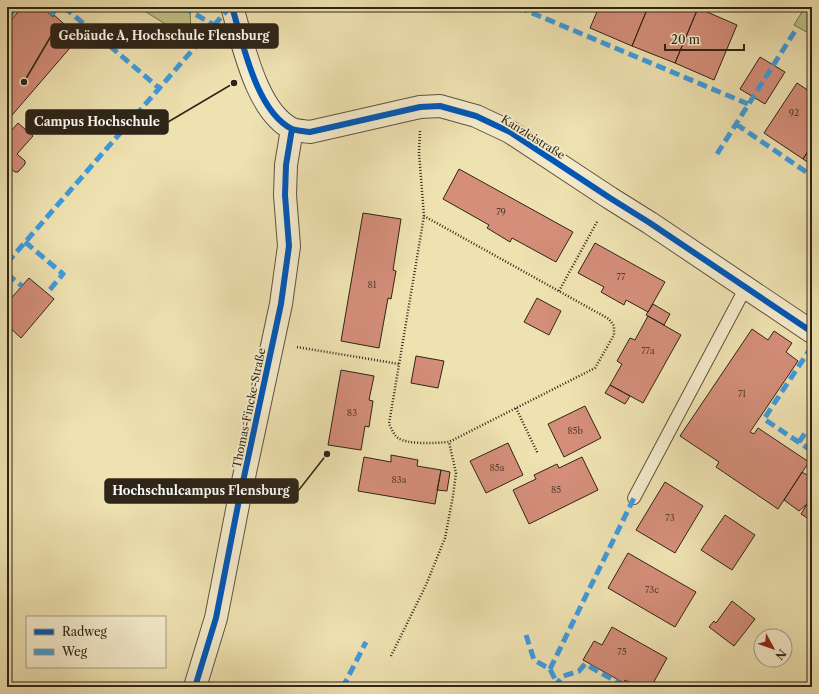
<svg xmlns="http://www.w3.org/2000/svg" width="819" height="694" viewBox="0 0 819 694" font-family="'Libre Caslon Text',serif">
  <rect width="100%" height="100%" fill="#efe2b1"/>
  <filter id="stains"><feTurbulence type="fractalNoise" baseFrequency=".005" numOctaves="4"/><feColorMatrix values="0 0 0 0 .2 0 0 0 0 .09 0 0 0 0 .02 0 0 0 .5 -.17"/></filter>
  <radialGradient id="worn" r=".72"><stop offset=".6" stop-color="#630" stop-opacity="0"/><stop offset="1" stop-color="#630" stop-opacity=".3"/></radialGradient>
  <path fill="#bec288" stroke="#767450" d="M138 7H190L191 40Z
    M805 7 812 10V35L794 25Z"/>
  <path fill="#d48e7a" stroke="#2e2518" d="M22 7H42L53 17 54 15 80 38 76 42H75L7 121V25Z
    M599 7H648L632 46 590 28Z
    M648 7H695L698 8 675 63 632 46Z
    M698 8 737 25 714 80 675 63Z
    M760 57 785 72 765 104 740 89Z
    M797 83 812 93V145L803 159 764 133Z
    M18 123 33 136 17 154 25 161V164L18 172H15L7 166V128L11 131Z
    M812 145V165L803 159Z
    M459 169 573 232 556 262 512 238 510 242 487 228 489 225 443 199Z
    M363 213 401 219 393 270 396 271 391 299 388 298 379 348 341 341Z
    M595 243 665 282 648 312 626 300 624 305 601 292 604 287 578 273Z
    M29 278 54 299 21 338 7 325V303Z
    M537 298 561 311 549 335 524 322Z
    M653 304 670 314 664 325 646 315Z
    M648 316 681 335 643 403 610 385 622 364 617 361 630 338 635 340Z
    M752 329 768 340 774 331 792 343 786 352 798 361 750 432 754 434 758 428 809 462 778 509 716 467 719 462 680 436Z
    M416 356 444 361 438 388 411 383Z
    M341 370 374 376 369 400 373 401 369 427 365 426 361 450 328 445Z
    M610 385 630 396 625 404 605 393Z
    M585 406 601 438 564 457 548 424Z
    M508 443 523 475 486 493 470 461Z
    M391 455 418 460 417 466 441 470 435 504 358 491 364 457 391 462Z
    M582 457 598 490 529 524 513 490 536 479 534 475 557 464 559 468Z
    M441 470 450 472 447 491 437 490Z
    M802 472 812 478V496L806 505 799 511 784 500Z
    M665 482 703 506 675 553 636 530Z
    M812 496V521L801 514Z
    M725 515 755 535 732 570 701 550Z
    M628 553 696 592 675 627 608 588Z
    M732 601 755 619 734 646 709 627 714 621 716 623Z
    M612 627 667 658 651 687H638L625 680 624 683 583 660 594 641 602 645Z"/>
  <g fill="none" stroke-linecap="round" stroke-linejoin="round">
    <g stroke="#5e543e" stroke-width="14">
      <path id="service" d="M634 498 746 287"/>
    </g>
    <g stroke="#5e543e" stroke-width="24">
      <path id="minor" d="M232 7C243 43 256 111 292 129 297 131 304 131 310 132L420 107 440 106 476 116 510 132 610 198 650 223 812 332
        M195 687 216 618 238 505 281 304 289 246 285 195 286 165 292 129"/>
    </g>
    <path stroke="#2e2518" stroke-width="2.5" stroke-dasharray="1 2" stroke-linecap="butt" d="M420 131 419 153 424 216 389 424C392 429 393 434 398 438 408 445 436 443 449 442L595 368 614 335V326L609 319 424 216
      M559 291 598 220
      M297 347 399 364
      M516 408 538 454
      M391 656 426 585 445 538 453 496 456 473 449 442"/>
    <use href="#service" stroke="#f5eccc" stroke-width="12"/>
    <use href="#minor" stroke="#f5eccc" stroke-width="22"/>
    <path stroke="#3d9cdf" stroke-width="5" stroke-dasharray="10 5" stroke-linecap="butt" d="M64 7 159 88
      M183 7 214 25
      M518 7 748 104
      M51 15 58 7
      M7 19 17 7
      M736 124 812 176
      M717 154 795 31
      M7 171 10 168
      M25 242 63 274 47 293
      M7 263 230 7
      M7 274 22 286
      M812 346 764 419 812 451
      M799 442 806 432
      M526 635 534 660 550 669 557 683
      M550 669 634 498
      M341 687 345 683 366 642
      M554 687 563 676 579 671 585 664 626 687"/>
    <g stroke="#f5eccc" stroke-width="8">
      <path id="cycleway" d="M232 7C243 43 256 111 292 129 297 131 304 131 310 132L420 107 440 106 476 116 510 132 610 198 650 223 812 332
        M195 687 216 618 238 505 281 304 289 246 285 195 286 165 292 129"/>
    </g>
    <use href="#cycleway" stroke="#0057b8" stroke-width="6"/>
  </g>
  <g text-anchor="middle" stroke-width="4" stroke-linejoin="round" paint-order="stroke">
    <g font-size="9" fill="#583f30">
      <text x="794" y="116">92</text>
      <text x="501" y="215">79</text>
      <text x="621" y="280">77</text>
      <text x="372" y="288">81</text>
      <text x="648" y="354">77a</text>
      <text x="742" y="397">71</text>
      <text x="352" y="416">83</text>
      <text x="575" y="434">85b</text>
      <text x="497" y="471">85a</text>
      <text x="399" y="483">83a</text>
      <text x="556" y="493">85</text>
      <text x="670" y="521">73</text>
      <text x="652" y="593">73c</text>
      <text x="622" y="655">75</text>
    </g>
    <g font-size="11" fill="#2e2518" stroke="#f5eccc">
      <text transform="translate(533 137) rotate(32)" y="4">Kanzleistraße</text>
      <text transform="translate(249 408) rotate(-78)" y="4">Thomas-Fincke-Straße</text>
    </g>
  </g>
  <path fill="none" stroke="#2e2518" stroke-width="1.5" d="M24 82L51 36M234 83L168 122M327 454L298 491"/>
  <g fill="#2e2518" stroke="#f5eccc" stroke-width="1.5">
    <circle cx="24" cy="82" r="4"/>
    <circle cx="234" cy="83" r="4"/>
    <circle cx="327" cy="454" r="4"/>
  </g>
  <g fill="#2e2518" stroke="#2e2518" stroke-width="1.5">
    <rect x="51" y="24" width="227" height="24" rx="4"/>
    <rect x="26" y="110" width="142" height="24" rx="4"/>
    <rect x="105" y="479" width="193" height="24" rx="4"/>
  </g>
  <g font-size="12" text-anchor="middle" font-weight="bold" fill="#fff">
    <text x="164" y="40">Gebäude A, Hochschule Flensburg</text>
    <text x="97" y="126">Campus Hochschule</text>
    <text x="201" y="495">Hochschulcampus Flensburg</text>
  </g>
  <rect width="819" height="694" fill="none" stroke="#efe2b1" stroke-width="24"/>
  <rect x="8" y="8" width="803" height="678" fill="none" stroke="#2e2518" stroke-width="2"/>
  <rect x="12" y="12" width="795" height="670" fill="none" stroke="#2e2518"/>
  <rect x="26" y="616" width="140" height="52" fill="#f5eccc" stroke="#a59c84"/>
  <rect x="34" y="629" width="20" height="6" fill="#0057b8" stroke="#a59c84"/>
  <text x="62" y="636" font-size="12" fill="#2e2518">Radweg</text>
  <rect x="34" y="649" width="20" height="6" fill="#3d9cdf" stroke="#a59c84"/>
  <text x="62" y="656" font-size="12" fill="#2e2518">Weg</text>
  <g transform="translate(773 648) rotate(130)"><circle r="19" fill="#f5eccc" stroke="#a59c84"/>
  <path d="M0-3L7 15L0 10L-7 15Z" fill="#8f2418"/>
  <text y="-6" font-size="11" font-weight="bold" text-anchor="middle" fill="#2e2518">N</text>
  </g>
  <path d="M665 44v6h79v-6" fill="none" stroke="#2e2518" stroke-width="2"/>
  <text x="671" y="44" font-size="12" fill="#2e2518" stroke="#f5eccc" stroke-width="3" paint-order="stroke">20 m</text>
  <rect width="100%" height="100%" filter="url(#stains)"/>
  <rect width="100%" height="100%" fill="url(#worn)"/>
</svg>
